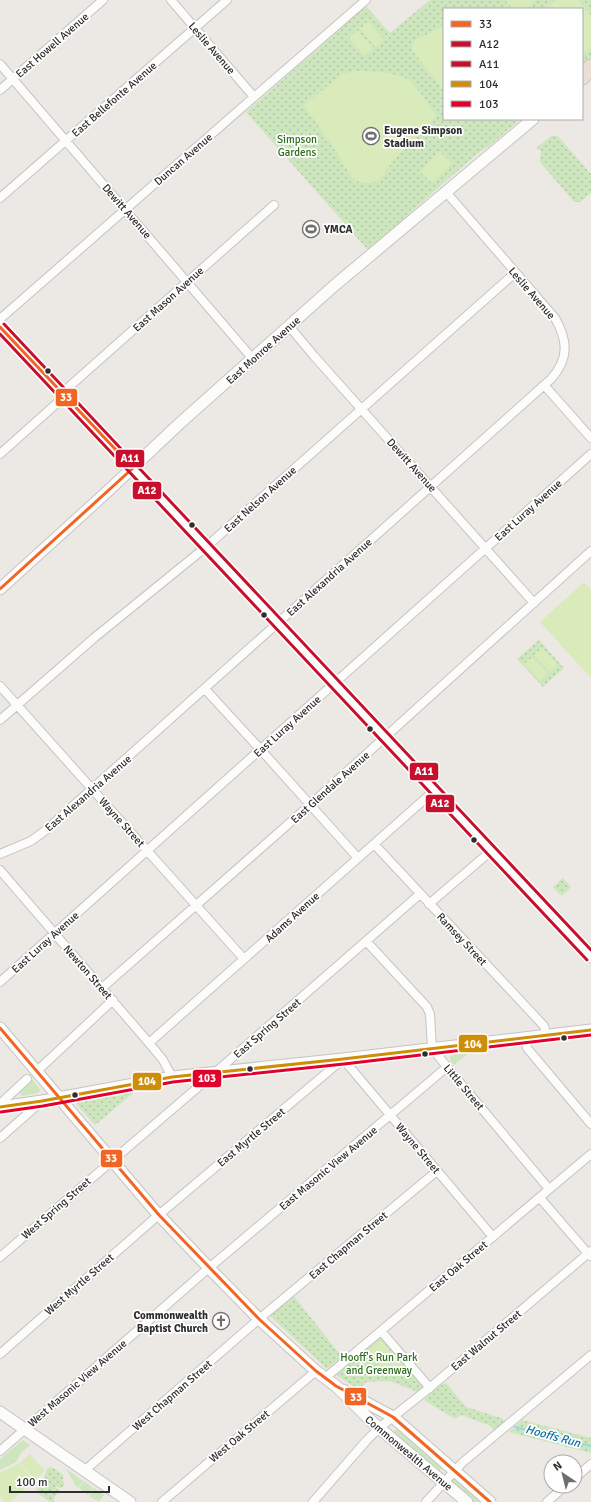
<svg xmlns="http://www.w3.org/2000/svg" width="591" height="1502" viewBox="0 0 591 1502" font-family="Signika,sans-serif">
  <defs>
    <pattern id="park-dots" width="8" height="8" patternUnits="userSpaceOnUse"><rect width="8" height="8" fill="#cee6be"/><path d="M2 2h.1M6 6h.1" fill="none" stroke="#b1c6a4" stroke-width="1.8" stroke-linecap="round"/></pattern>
  </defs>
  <rect width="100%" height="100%" fill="#ece8e4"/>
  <path fill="#cee6be" d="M469 1053 454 1065 450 1061V1057L452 1055Z
    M32 1079 39 1088 40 1091 38 1093 22 1096 20 1093H19V1091Z
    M399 1428 442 1467 439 1472 393 1434 395 1430Z
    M23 1440 30 1445 20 1454 16 1462 0 1470V1459Z
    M66 1469 83 1481 78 1488 76 1486Z
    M455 1476 487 1502H470L448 1482Z
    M84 1481 93 1488 88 1495 79 1488Z
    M94 1488 104 1495 99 1502 89 1496Z"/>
  <path fill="url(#park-dots)" d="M430 0H591V58L582 63V9H444V119H521L488 147 481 151 463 166 368 250 246 112 366 6 390 33Z
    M551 136H558L591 174V193L580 202H574L540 162 541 150H538L536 148Z
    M539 640 564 668 543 687 517 659Z
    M563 878 571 887 562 896 553 887Z
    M137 1090 95 1125 77 1105V1103L79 1101Z
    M293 1295 342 1357 327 1369 269 1315Z
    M381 1337 422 1385H442L446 1383 466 1407 501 1418 506 1421 494 1430 491 1426 461 1415 455 1419 424 1400 428 1396 390 1381 366 1382 359 1390 336 1375Z
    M522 1420 591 1438V1453L509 1432Z
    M50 1467H52L63 1475V1481L65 1484 61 1488 55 1486 60 1492 54 1497V1502C47 1502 40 1495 36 1490L43 1481 47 1469Z"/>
  <path fill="#d9eabb" d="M505 0H536L525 9H513Z
    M556 0H578L591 15V47L582 55V9H545Z
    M368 21 384 40 375 47 360 29Z
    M444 25V91L412 50 414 41Z
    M358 30 373 49 364 56 349 38Z
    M355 71C368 71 400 72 410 81 420 91 429 105 437 116L394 160 380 179 372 183 359 182 351 177 339 156 304 105 342 74Z
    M439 151 452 163 432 183 420 172Z
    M584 582 591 590V678L540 622Z
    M542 648 558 665 550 672 534 655Z
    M532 657 548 674 540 681 524 664Z
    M381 1340 405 1367 393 1376H389L368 1351Z
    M30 1454 45 1471 35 1480 20 1463Z
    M19 1463 34 1481 10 1502H5L0 1497V1473Z"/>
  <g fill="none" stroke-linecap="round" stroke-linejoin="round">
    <path stroke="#99d6ec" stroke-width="2" d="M515 1427 591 1446"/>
    <g stroke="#c5c4c5" stroke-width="10">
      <path id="street" d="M171 0 254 97
        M0 64 252 358
        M0 90 103 0
        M0 198 227 0
        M0 319 254 97 366 0
        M289 326 314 356 534 603
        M544 385 591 438
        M62 393 274 205
        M0 454 65 396
        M0 686 244 959
        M205 689 261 750 358 858
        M0 720 94 638 206 547 515 273
        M374 844 544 1026 547 1036
        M0 854 31 841 46 830 551 379C569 359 568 341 555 318L446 192
        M0 870 149 1043 163 1060 172 1077
        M429 904 491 851
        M366 941 427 1007 430 1014 432 1048 447 1067 549 1189
        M0 982 591 454
        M102 988 310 805 591 551
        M525 1038 527 1048 591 1124
        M149 1043 435 790
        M37 1071 113 1000
        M0 1104 27 1079
        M0 1138 42 1101
        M540 1198 590 1256
        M0 1257 225 1064 420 894
        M381 1331 430 1388
        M0 1354 154 1219 343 1059 493 1237
        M325 1378 591 1154
        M0 1451 203 1273 447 1067
        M84 1471 259 1319 437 1171
        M575 1478 591 1464
        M162 1502 316 1371
        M313 1502 367 1440 379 1428 433 1385 591 1251
        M426 1502 462 1463 591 1355
        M547 1502 565 1486"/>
    </g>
    <g stroke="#c5c4c5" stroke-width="13">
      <path id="secondary" d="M0 327 591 957
        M0 589 109 490 179 424 335 285 533 119
        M0 1028 155 1211 212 1271 259 1319 316 1371 336 1386 372 1422 467 1502
        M0 1107 42 1101 172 1077 343 1059 591 1030
        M343 1390 393 1417 490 1502
        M0 1412 130 1502"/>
    </g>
    <g stroke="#c6c5c4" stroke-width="17">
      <path id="highway" d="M582 77 591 67"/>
    </g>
    <use href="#street" stroke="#fcfcfb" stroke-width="8"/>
    <use href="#secondary" stroke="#fcfcfb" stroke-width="11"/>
    <use href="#highway" stroke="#eadfd6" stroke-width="15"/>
    <g stroke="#fff" stroke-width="6">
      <path id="bus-1" d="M0 327 133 468
        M0 589 133 468
        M0 1028 159 1215 259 1319 316 1371 336 1386 393 1417 490 1502"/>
    </g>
    <g stroke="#fff" stroke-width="6">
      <path id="bus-2" d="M0 334 587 960"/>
    </g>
    <g stroke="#fff" stroke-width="6">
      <path id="bus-3" d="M4 324 591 950"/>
    </g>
    <g stroke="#fff" stroke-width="6">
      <path id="bus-4" d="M0 1107 42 1101 172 1077 343 1059 591 1030"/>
    </g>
    <g stroke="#fff" stroke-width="6">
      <path id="bus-5" d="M1 1112 43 1106 173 1082 344 1064 591 1035"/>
    </g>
    <use href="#bus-1" stroke="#f26522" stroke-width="3"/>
    <use href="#bus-2" stroke="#c8102e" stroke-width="3"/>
    <use href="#bus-3" stroke="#c8102e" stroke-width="3"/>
    <use href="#bus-4" stroke="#cf8e09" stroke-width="3"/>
    <use href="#bus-5" stroke="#e4002b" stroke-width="3"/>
  </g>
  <defs>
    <g id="stadium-ring" transform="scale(0.9)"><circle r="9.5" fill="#fff" stroke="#706f6e" stroke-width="1.5"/><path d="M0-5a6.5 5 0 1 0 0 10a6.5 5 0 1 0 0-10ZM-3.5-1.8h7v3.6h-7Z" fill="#706f6e"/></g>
    <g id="church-ring" transform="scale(0.9)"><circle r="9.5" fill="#fff" stroke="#706f6e" stroke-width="1.5"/><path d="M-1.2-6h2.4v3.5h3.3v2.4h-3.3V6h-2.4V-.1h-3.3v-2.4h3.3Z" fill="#706f6e"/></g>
  </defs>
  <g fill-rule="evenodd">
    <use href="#stadium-ring" x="371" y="136"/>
    <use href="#stadium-ring" x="311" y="229"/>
    <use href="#church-ring" x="221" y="1321"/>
  </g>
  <g fill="#2e2e2e" stroke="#fff" stroke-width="1.5">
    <circle cx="48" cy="371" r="3.5"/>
    <circle cx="192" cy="525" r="3.5"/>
    <circle cx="264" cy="615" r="3.5"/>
    <circle cx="370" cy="729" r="3.5"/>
    <circle cx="474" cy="840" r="3.5"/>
    <circle cx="564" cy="1038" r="3.5"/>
    <circle cx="425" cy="1054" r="3.5"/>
    <circle cx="250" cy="1069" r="3.5"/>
    <circle cx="75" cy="1095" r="3.5"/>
  </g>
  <g text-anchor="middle" stroke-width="3.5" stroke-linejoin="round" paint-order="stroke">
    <g font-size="11" fill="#2e2e2e" stroke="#fff">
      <text transform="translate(52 45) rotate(-41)" y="4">East Howell Avenue</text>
      <text transform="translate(212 48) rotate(49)" y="4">Leslie Avenue</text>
      <text transform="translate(114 99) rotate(-41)" y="4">East Bellefonte Avenue</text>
      <text transform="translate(183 159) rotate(-41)" y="4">Duncan Avenue</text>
      <text transform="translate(127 211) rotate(49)" y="4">Dewitt Avenue</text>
      <text transform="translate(532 293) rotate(49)" y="4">Leslie Avenue</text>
      <text transform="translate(168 299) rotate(-42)" y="4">East Mason Avenue</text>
      <text transform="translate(263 350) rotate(-42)" y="4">East Monroe Avenue</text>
      <text transform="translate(412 465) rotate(48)" y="4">Dewitt Avenue</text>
      <text transform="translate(260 499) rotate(-42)" y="4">East Nelson Avenue</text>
      <text transform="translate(528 510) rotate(-42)" y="4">East Luray Avenue</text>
      <text transform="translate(329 577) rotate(-42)" y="4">East Alexandria Avenue</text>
      <text transform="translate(287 726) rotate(-42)" y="4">East Luray Avenue</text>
      <text transform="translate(330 787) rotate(-42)" y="4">East Glendale Avenue</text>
      <text transform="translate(88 793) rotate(-41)" y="4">East Alexandria Avenue</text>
      <text transform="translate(122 822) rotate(48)" y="4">Wayne Street</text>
      <text transform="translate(292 917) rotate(-42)" y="4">Adams Avenue</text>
      <text transform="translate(462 939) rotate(47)" y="4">Ramsey Street</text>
      <text transform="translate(45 942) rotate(-42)" y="4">East Luray Avenue</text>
      <text transform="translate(88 972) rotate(49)" y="4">Newton Street</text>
      <text transform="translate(267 1028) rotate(-41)" y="4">East Spring Street</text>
      <text transform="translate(464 1087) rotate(50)" y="4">Little Street</text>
      <text transform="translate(251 1137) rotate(-40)" y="4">East Myrtle Street</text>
      <text transform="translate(418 1148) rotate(50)" y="4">Wayne Street</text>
      <text transform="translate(328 1168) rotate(-40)" y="4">East Masonic View Avenue</text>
      <text transform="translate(56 1208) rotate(-41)" y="4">West Spring Street</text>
      <text transform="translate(348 1245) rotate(-40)" y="4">East Chapman Street</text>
      <text transform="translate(458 1266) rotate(-40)" y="4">East Oak Street</text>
      <text transform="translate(79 1284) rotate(-41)" y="4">West Myrtle Street</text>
      <text transform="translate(486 1340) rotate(-40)" y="4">East Walnut Street</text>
      <text transform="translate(77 1383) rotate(-41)" y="4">West Masonic View Avenue</text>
      <text transform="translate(172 1395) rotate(-41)" y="4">West Chapman Street</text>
      <text transform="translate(239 1436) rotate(-40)" y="4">West Oak Street</text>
      <text transform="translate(409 1453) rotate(40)" y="4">Commonwealth Avenue</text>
    </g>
    <g font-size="11" font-weight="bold" fill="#2e2e2e" stroke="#fff" text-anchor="start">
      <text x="384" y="134">Eugene Simpson<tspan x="384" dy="13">Stadium</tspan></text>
      <text x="324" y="233">YMCA</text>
      <text x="208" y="1319" text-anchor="end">Commonwealth<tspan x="208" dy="13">Baptist Church</tspan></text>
    </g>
    <g font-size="11" fill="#2c6e1b" stroke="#fff">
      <text x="297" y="143">Simpson<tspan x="297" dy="13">Gardens</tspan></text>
      <text x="379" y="1361">Hooff's Run Park<tspan x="379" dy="13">and Greenway</tspan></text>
    </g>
    <g font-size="12" font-style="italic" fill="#0d6fa3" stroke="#fff">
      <text transform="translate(553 1436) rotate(15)" y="4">Hooffs Run</text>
    </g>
  </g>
  <g stroke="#fff" stroke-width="1.5">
    <rect x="55" y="388" width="23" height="19" rx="4" fill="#f26522"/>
    <rect x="115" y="449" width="30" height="19" rx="4" fill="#c8102e"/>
    <rect x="132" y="481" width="30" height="19" rx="4" fill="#c8102e"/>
    <rect x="409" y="762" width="30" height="19" rx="4" fill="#c8102e"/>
    <rect x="425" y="794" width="30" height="19" rx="4" fill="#c8102e"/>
    <rect x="458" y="1034" width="30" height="19" rx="4" fill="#cf8e09"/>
    <rect x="192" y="1069" width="30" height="19" rx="4" fill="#e4002b"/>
    <rect x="132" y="1072" width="30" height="19" rx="4" fill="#cf8e09"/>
    <rect x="100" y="1149" width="23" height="19" rx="4" fill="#f26522"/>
    <rect x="344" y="1387" width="23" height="19" rx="4" fill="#f26522"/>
  </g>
  <g font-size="11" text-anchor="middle" font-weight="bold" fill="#fff">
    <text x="66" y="401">33</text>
    <text x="130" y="462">A11</text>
    <text x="147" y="494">A12</text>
    <text x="424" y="775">A11</text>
    <text x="440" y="807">A12</text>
    <text x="473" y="1048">104</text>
    <text x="207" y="1082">103</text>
    <text x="147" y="1085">104</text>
    <text x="111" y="1162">33</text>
    <text x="356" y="1401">33</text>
  </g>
  <rect x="443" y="8" width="140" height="112" fill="#ffffff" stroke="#ababab"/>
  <rect x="451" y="21" width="20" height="6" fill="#f26522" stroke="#ababab"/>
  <text x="479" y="28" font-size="12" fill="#2e2e2e">33</text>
  <rect x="451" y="41" width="20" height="6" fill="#c8102e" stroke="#ababab"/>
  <text x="479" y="48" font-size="12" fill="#2e2e2e">A12</text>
  <rect x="451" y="61" width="20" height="6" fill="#c8102e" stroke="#ababab"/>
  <text x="479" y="68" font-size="12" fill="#2e2e2e">A11</text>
  <rect x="451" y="81" width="20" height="6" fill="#cf8e09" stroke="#ababab"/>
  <text x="479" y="88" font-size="12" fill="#2e2e2e">104</text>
  <rect x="451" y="101" width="20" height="6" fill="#e4002b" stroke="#ababab"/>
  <text x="479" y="108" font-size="12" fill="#2e2e2e">103</text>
  <g transform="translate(563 1474) rotate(325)"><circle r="19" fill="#ffffff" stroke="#ababab"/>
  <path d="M0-3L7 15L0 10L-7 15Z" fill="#706f6e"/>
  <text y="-6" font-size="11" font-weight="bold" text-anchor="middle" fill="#2e2e2e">N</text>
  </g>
  <path d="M10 1486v6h99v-6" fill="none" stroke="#2e2e2e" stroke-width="2"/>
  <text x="16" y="1486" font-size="12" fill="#2e2e2e" stroke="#ffffff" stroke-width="3" paint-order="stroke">100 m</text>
</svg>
